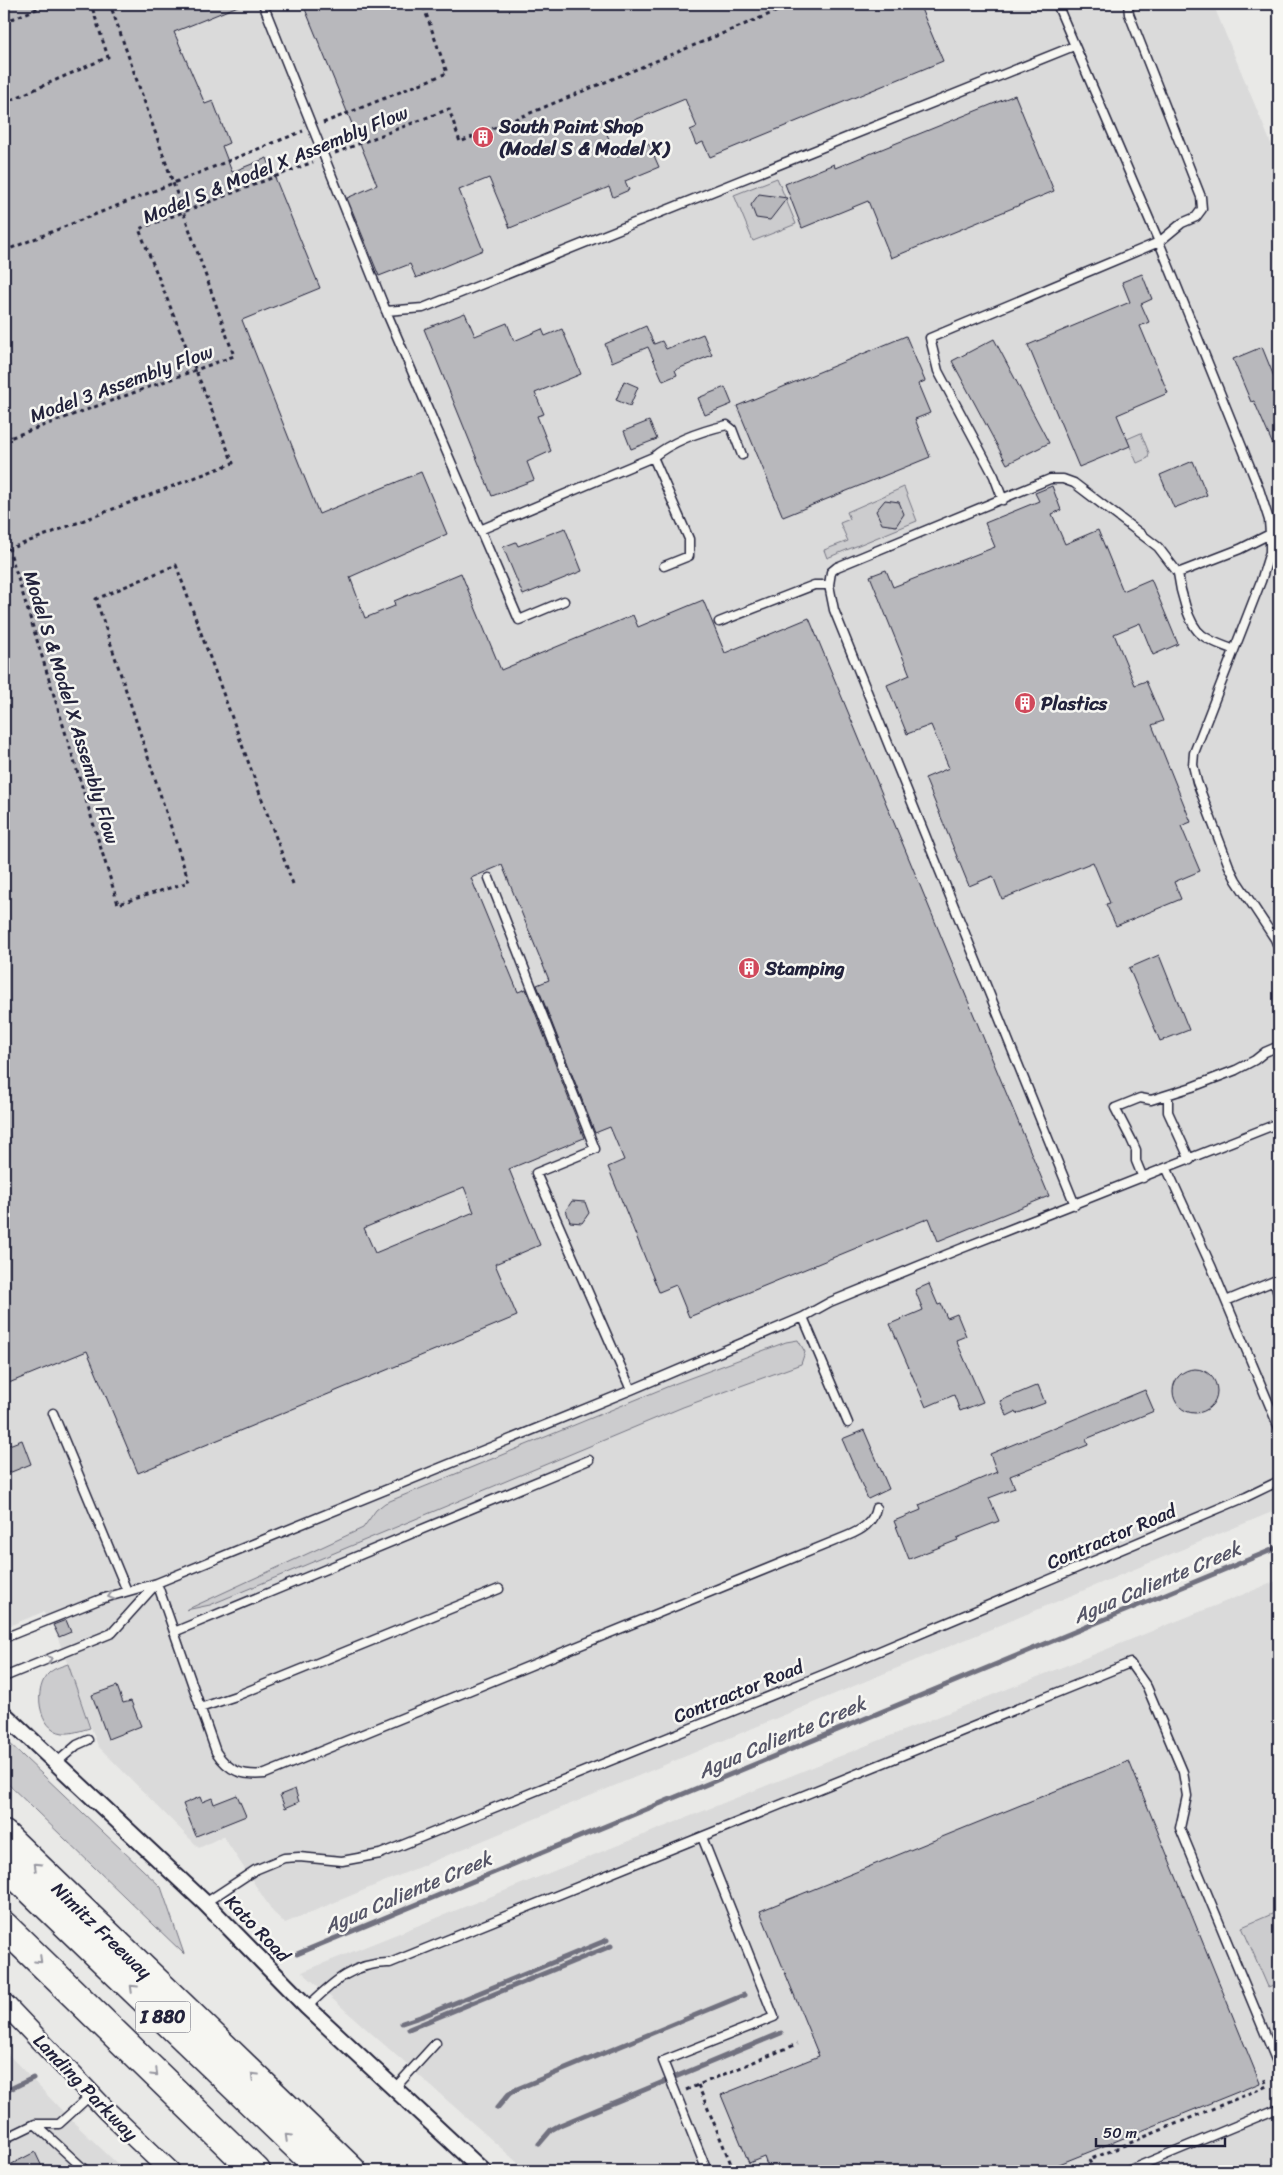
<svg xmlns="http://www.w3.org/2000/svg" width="1283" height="2175" viewBox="0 0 1283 2175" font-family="Sriracha,sans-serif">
  <rect width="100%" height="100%" fill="#e9e9e7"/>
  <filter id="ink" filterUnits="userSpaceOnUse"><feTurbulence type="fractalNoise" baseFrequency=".02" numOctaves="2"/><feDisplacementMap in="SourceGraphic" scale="10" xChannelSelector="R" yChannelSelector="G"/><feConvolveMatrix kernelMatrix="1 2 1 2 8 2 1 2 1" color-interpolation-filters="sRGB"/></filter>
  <g filter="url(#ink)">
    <path fill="#dadada" d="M4 4H1213L1279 163V1509L285 1923 273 1912 223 1836 199 1848 98 1746 53 1625 43 1612 4 1628Z
      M1279 1580V2171H527L302 1972Z
      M4 2050 71 2120 125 2171H4Z"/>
    <path fill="#ccccce" stroke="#777784" d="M777 178 796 224 753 241 734 195Z
      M1141 433 1149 453 1148 458 1137 463 1127 439Z
      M904 487 917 521 827 558 824 550 848 541 840 523 850 519 847 512Z
      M798 1340 805 1352 801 1364 683 1407 210 1605 186 1610 363 1528 376 1510 385 1503 674 1384 786 1342Z
      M68 1664 90 1728C82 1730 72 1734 63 1733 38 1730 32 1687 50 1672 55 1668 62 1666 68 1664Z
      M4 1738 161 1887 184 1954 4 1780Z
      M1279 1911V1983L1268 1987 1242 1927Z"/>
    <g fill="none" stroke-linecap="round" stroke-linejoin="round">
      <path stroke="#71717f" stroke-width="5" d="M297 1954 1279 1547
        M402 2023 423 2016 607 1940
        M409 2029 611 1946
        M4 2092 33 2078
        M497 2108 509 2094 517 2089 744 1995
        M539 2144 551 2130 560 2125 781 2033"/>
    </g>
    <path fill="#b8b8bc" stroke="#22223b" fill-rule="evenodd" d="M4 4H243L174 32 205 104 213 101 229 143 222 146 232 172 267 158 320 288 242 320 319 514 421 472 447 534 350 577 365 618 395 606 394 601 461 573 501 670 633 615 638 627 703 600 725 653 809 618 1049 1196 938 1241 929 1218 689 1317 676 1285 659 1292 608 1167 624 1160 610 1127 595 1133 537 985 549 980 502 865 471 878 518 992 526 989 584 1138 509 1169 540 1245 495 1264 517 1316 138 1473 87 1351 4 1385ZM464 1187 474 1212 375 1253 364 1228Z
      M303 4H919L943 61 710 157 703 142 696 145 690 130 697 127 685 99 606 132 617 157 649 144 659 167 625 181 629 190 613 197 609 187 510 228 489 178 459 190 483 250 416 278 410 264 379 276 347 198 377 185Z
      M1015 95 1054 191 891 258 868 201 802 228 785 184 834 164 835 168Z
      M759 194 787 198 770 220 756 218 751 205Z
      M1142 274 1152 299 1141 304 1149 322 1140 326 1168 393 1117 415 1130 446 1079 467 1028 345 1130 302 1122 282Z
      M465 313 475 336 507 323 514 341 542 329 545 336 562 329 581 374 535 393 544 414 537 416 551 451 527 462 534 480 492 496 424 329Z
      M646 326 654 344 662 341 666 349 703 334 712 355 675 370 677 375 663 381 648 347 612 362 605 344Z
      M906 336 925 381 918 384 930 413 915 419 930 457 783 517 737 406Z
      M994 339 1049 443 1007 464 952 361Z
      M1262 347 1279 389V459L1254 401 1251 402 1233 359Z
      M624 381 638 387 630 406 616 400Z
      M725 387 732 404 705 415 698 398Z
      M649 421 657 439 631 449 624 431Z
      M1193 461 1207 495 1174 508 1160 475Z
      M1052 486 1061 510 1052 514 1065 544 1098 530 1123 591 1151 579 1178 644 1153 655 1140 623 1114 634 1135 685 1146 681 1163 721 1152 725 1191 822 1181 826 1200 871 1174 882 1181 899 1116 926 1106 904 1110 903 1093 862 1002 899 993 876 969 886 925 778 949 768 931 725 907 734 887 685 910 675 870 576 886 570 893 587 995 547 985 523 1039 501 1035 493Z
      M885 500 899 502 904 514 896 526 882 524 876 511Z
      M565 528 582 571 523 595 503 547 516 542 518 546Z
      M1159 955 1189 1030 1160 1041 1129 968Z
      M572 1201 585 1202 589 1213 582 1223 570 1222 566 1210Z
      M929 1284 938 1305 941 1304 947 1318 957 1314 966 1336 956 1340 983 1402 960 1411 954 1395 926 1407 890 1324 923 1310 915 1290Z
      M1173 1391a22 22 0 1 1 44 0a22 22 0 1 1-44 0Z
      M1038 1385 1045 1403 1016 1414 1015 1412 1007 1416 1000 1401Z
      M1145 1390 1154 1411 1086 1439 1088 1445 1010 1476 1015 1488 989 1498 999 1521 957 1538 958 1540 909 1559 894 1521 921 1510 919 1505 997 1472 990 1454Z
      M864 1430 889 1489 868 1499 842 1439Z
      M22 1440 31 1464 4 1475V1447Z
      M66 1620 71 1632 59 1637 53 1625Z
      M117 1686 123 1703 131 1701 141 1726 108 1739 92 1695Z
      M1129 1761 1260 2083 1042 2171H769L764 2157 749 2163 721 2095 819 2056 760 1911Z
      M295 1789 299 1802 285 1808 280 1795Z
      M237 1795 246 1816 196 1836 183 1804 200 1797 202 1802 212 1798 214 1804Z
      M35 2152 44 2171H4V2168Z"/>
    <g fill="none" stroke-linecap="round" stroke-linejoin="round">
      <g stroke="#22223b" stroke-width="11">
        <path id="service" d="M263 4 386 311 519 620 564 601
          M1057 4 1159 242 1259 489 1269 520 1270 534 1279 539
          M386 311 423 308 1074 46
          M653 457 689 539V556L664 566
          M1003 500 994 476 938 371 930 338 1159 242 1182 223 1196 217 1202 209 1201 197 1129 14 1128 4
          M480 530 653 457C674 440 701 431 727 425L732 429 742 455
          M1178 573C1180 589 1188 625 1202 635 1211 642 1225 646 1234 650
          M829 585 834 610 1075 1205
          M719 622 814 585H829L831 572 837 567 1050 479H1063L1074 483 1158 547 1178 573 1240 549 1270 534V552L1261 581 1194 753 1193 765 1197 782 1229 866 1236 880 1275 939 1279 949
          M489 878 595 1149 536 1173 631 1390
          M1168 1096V1112L1190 1160
          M1167 1169 1212 1268 1279 1428
          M1143 1178 1136 1161V1150L1131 1139 1115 1108 1140 1098 1151 1100 1192 1087 1236 1070 1255 1060 1265 1052 1279 1046
          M1226 1301 1274 1281 1279 1297
          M803 1317 848 1423
          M53 1413 127 1591
          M157 1583 216 1752C229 1772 243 1776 265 1774L847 1536C862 1530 873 1523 876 1508
          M174 1632 589 1460
          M4 1638 101 1599 157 1583 631 1390 803 1317 830 1302 960 1249 1279 1123
          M4 1677 112 1633 157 1583
          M200 1708 236 1696 499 1589
          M56 1763 77 1745 88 1740
          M702 1837 774 2017 663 2061 707 2171
          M205 1903 255 1870 284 1858 299 1857 342 1861 380 1854 827 1673 1246 1497 1279 1481
          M307 2007C332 1983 353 1962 390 1963L1130 1663 1147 1687 1183 1772 1187 1796 1180 1828 1279 2067
          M394 2089 436 2043
          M35 2124 86 2171
          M4 2139 35 2124H59L92 2094
          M1127 2171 1279 2108"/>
      </g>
      <g stroke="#22223b" stroke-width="19">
        <path id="minor" d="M4 1714 205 1903 307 2007 483 2171"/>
      </g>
      <g stroke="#22223b" stroke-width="22">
        <path id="tertiary" d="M4 2003 106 2110 170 2171"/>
      </g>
      <g stroke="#22223b" stroke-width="31">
        <path id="motorway" d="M4 1835 352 2171
          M4 1864 323 2171
          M4 1926 256 2171"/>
      </g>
      <path stroke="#22223b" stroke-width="3" stroke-dasharray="4 4" stroke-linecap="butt" d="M4 22 49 4
        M4 103 108 57 91 4
        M323 123 447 73 423 5 425 4
        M335 153 449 109 460 142 794 4
        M4 251 303 131
        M4 440 234 356 110 4
        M293 884 176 565 96 599 189 882 118 904 9 549 233 463 139 229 313 162
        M698 2085 734 2171
        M686 2090 797 2044
        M1094 2171 1089 2160 1267 2086 1264 2078"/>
      <use href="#service" stroke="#f6f6f2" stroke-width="8"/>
      <use href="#minor" stroke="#f6f6f2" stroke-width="15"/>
      <use href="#tertiary" stroke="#f6f6f2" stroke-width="19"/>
      <use href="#motorway" stroke="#f6f6f2" stroke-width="28"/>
    </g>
    <defs><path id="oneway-chevron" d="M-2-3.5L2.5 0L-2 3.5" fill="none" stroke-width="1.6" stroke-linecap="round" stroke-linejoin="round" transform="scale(1.25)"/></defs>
    <g stroke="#9797a0">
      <use href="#oneway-chevron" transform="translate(111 1596) rotate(164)"/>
      <use href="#oneway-chevron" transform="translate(49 1659) rotate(-22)"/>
      <use href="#oneway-chevron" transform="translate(37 1866) rotate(-136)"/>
      <use href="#oneway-chevron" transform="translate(39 1960) rotate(44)"/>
      <use href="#oneway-chevron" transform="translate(133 1988) rotate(-136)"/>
      <use href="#oneway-chevron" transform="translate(155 2073) rotate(44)"/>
      <use href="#oneway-chevron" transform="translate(254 2076) rotate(-136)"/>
      <use href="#oneway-chevron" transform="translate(288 2137) rotate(-136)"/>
    </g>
  </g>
  <defs>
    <g id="building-disc" transform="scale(1.125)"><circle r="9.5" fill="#d1495b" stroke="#f6f6f2"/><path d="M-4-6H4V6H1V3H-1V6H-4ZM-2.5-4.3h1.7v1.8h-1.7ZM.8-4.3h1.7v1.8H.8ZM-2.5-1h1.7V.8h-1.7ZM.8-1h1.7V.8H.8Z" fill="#fff"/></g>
  </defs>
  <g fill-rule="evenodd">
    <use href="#building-disc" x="483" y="137"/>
    <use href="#building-disc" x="1025" y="703"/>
    <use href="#building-disc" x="749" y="968"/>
  </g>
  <g text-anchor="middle" stroke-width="5" stroke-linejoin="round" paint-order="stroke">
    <rect fill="#f6f6f2" stroke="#626272" stroke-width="1" x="135.5" y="2001.5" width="55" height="31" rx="4"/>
    <g font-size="18" font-weight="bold" fill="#22223b">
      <text x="163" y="2023">I 880</text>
    </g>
    <g font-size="19" font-weight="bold" fill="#22223b" stroke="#f6f6f2" text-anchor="start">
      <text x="499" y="133">South Paint Shop<tspan x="499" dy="22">(Model S &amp; Model X)</tspan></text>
      <text x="1041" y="710">Plastics</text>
      <text x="765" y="975">Stamping</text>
    </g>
    <g font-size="19" fill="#22223b" stroke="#f6f6f2">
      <text transform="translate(275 164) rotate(-22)" y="7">Model S &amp; Model X Assembly Flow</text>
      <text transform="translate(121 383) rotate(-20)" y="7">Model 3 Assembly Flow</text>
      <text transform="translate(72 707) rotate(73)" y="7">Model S &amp; Model X Assembly Flow</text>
      <text transform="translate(1111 1536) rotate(-23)" y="7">Contractor Road</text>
      <text transform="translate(738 1691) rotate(-22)" y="7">Contractor Road</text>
      <text transform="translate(258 1928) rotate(46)" y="7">Kato Road</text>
      <text transform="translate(102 1930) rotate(44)" y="7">Nimitz Freeway</text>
      <text transform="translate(86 2087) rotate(46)" y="7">Landing Parkway</text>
    </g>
    <g font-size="20" font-style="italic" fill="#565668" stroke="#f6f6f2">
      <text transform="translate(1157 1582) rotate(-23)" y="7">Agua Caliente Creek</text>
      <text transform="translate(782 1737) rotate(-23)" y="7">Agua Caliente Creek</text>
      <text transform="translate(408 1892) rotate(-23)" y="7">Agua Caliente Creek</text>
    </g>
  </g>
  <rect width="1283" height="2175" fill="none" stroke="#f6f6f2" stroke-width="20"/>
  <rect x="10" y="10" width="1263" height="2155" fill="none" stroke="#22223b" stroke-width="2" filter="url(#ink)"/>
  <path d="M1096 2138v8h129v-8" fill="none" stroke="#22223b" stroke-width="2.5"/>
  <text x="1103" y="2138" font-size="15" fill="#22223b" stroke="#f6f6f2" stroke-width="4" paint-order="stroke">50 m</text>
</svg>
